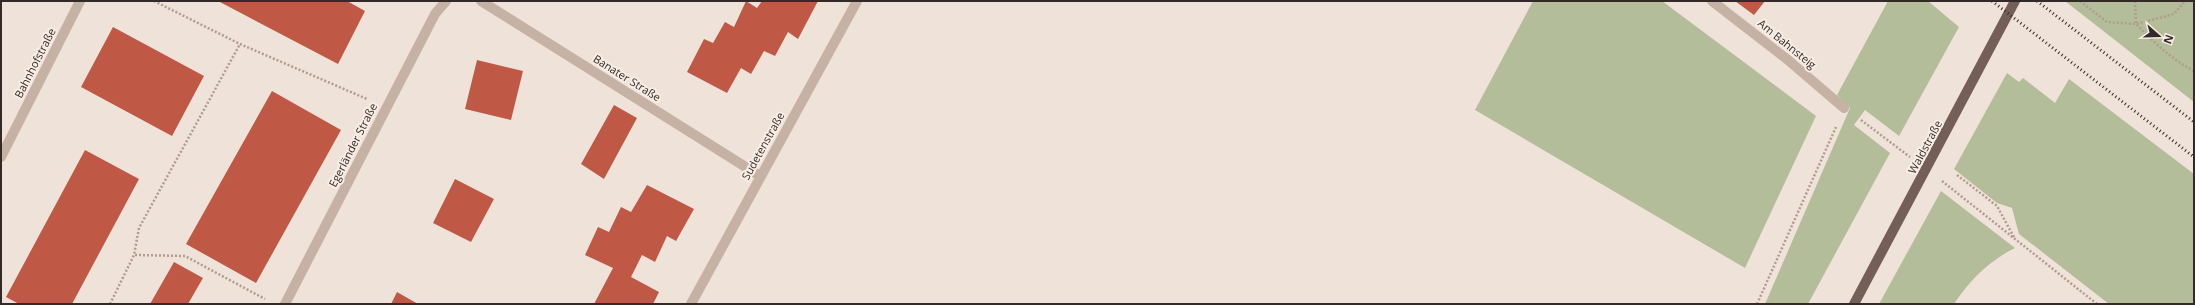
<svg xmlns="http://www.w3.org/2000/svg" width="2195" height="305" viewBox="0 0 2195 305" font-family="'Open Sans',sans-serif">
  <rect width="100%" height="100%" fill="#efe2d8"/>
  <path fill="#b4bd99" d="M1533 1H1662L1816 116 1745 268 1475 110Z
    M1888 1H1928L1959 27 1899 136 1865 110 1854 125 1890 153 1808 304H1765L1850 108 1837 95Z
    M2065 1H2194V102Z
    M2007 73 2019 82 2023 78 2055 103 2069 79 2194 174V304H2109L2019 234 2012 208 1997 203 1954 169Z
    M1941 191 2015 248C1990 260 1969 281 1954 304H1879Z"/>
  <path fill="#bf5946" d="M218 1H347L365 11 338 64Z
    M746 1 757 8 762 1H818L798 39 788 32 775 56 764 51 751 74 741 68 727 93 687 72 704 39 713 43 725 22 734 27Z
    M1735 1H1765L1754 15Z
    M113 27 204 76 172 136 81 87Z
    M477 60 523 71 511 120 465 109Z
    M272 91 341 130 256 283 186 244Z
    M614 105 637 118 604 179 581 164Z
    M85 150 139 179 72 304H19L6 297Z
    M455 179 494 199 471 242 433 223Z
    M647 185 694 209 676 241 667 236 655 262 642 255 631 277 659 292 653 304H594L613 268 585 255 598 227 609 232 621 207 631 212Z
    M174 262 203 278 188 304H150Z
    M397 292 418 304H391Z"/>
  <g fill="none" stroke-linecap="round" stroke-linejoin="round">
    <path stroke="#b29b8f" stroke-width="2.5" stroke-dasharray="2 2" stroke-linecap="butt" d="M154 1 240 44 367 99
      M2080 1 2107 22 2136 24 2174 14 2185 1
      M2135 1 2136 24C2154 42 2172 60 2194 71
      M1861 120 1910 157
      M1957 175 1997 206 2015 239
      M1942 181 2097 304
      M135 255 185 256 265 299
      M110 304 134 255 139 228 240 44
      M1757 304 1836 127"/>
    <path stroke="#c6b2a5" stroke-width="10" d="M481 1 760 176
      M1712 1 1788 60 1844 108
      M1 157 80 1
      M285 304 435 14 446 1
      M691 304 857 1"/>
    <path stroke="#745f58" stroke-width="10" d="M1854 304 2015 1"/>
    <path stroke="#332926" stroke-width="3" stroke-dasharray="1 3" stroke-linecap="butt" d="M1992 1 2194 157
      M2037 1 2194 122"/>
  </g>
  <g text-anchor="middle" stroke-width="4" stroke-linejoin="round" paint-order="stroke">
    <g font-size="11" fill="#332926" stroke="#f8ede4">
      <text transform="translate(1787 44) rotate(39)" y="4">Am Bahnsteig</text>
      <text transform="translate(35 63) rotate(-63)" y="4">Bahnhofstraße</text>
      <text transform="translate(627 78) rotate(32)" y="4">Banater Straße</text>
      <text transform="translate(353 145) rotate(-63)" y="4">Egerländer Straße</text>
      <text transform="translate(763 146) rotate(-61)" y="4">Sudetenstraße</text>
      <text transform="translate(1925 147) rotate(-62)" y="4">Waldstraße</text>
    </g>
  </g>
  <rect width="2195" height="305" fill="none" stroke="#332926" stroke-width="4"/>
  <g transform="translate(2159 36) rotate(110)" stroke="#f8ede4" stroke-width="3" paint-order="stroke">
  <path d="M0-3L7 15L0 10L-7 15Z" fill="#332926"/>
  <text y="-6" font-size="11" font-weight="bold" text-anchor="middle" fill="#332926">N</text>
  </g>
</svg>
